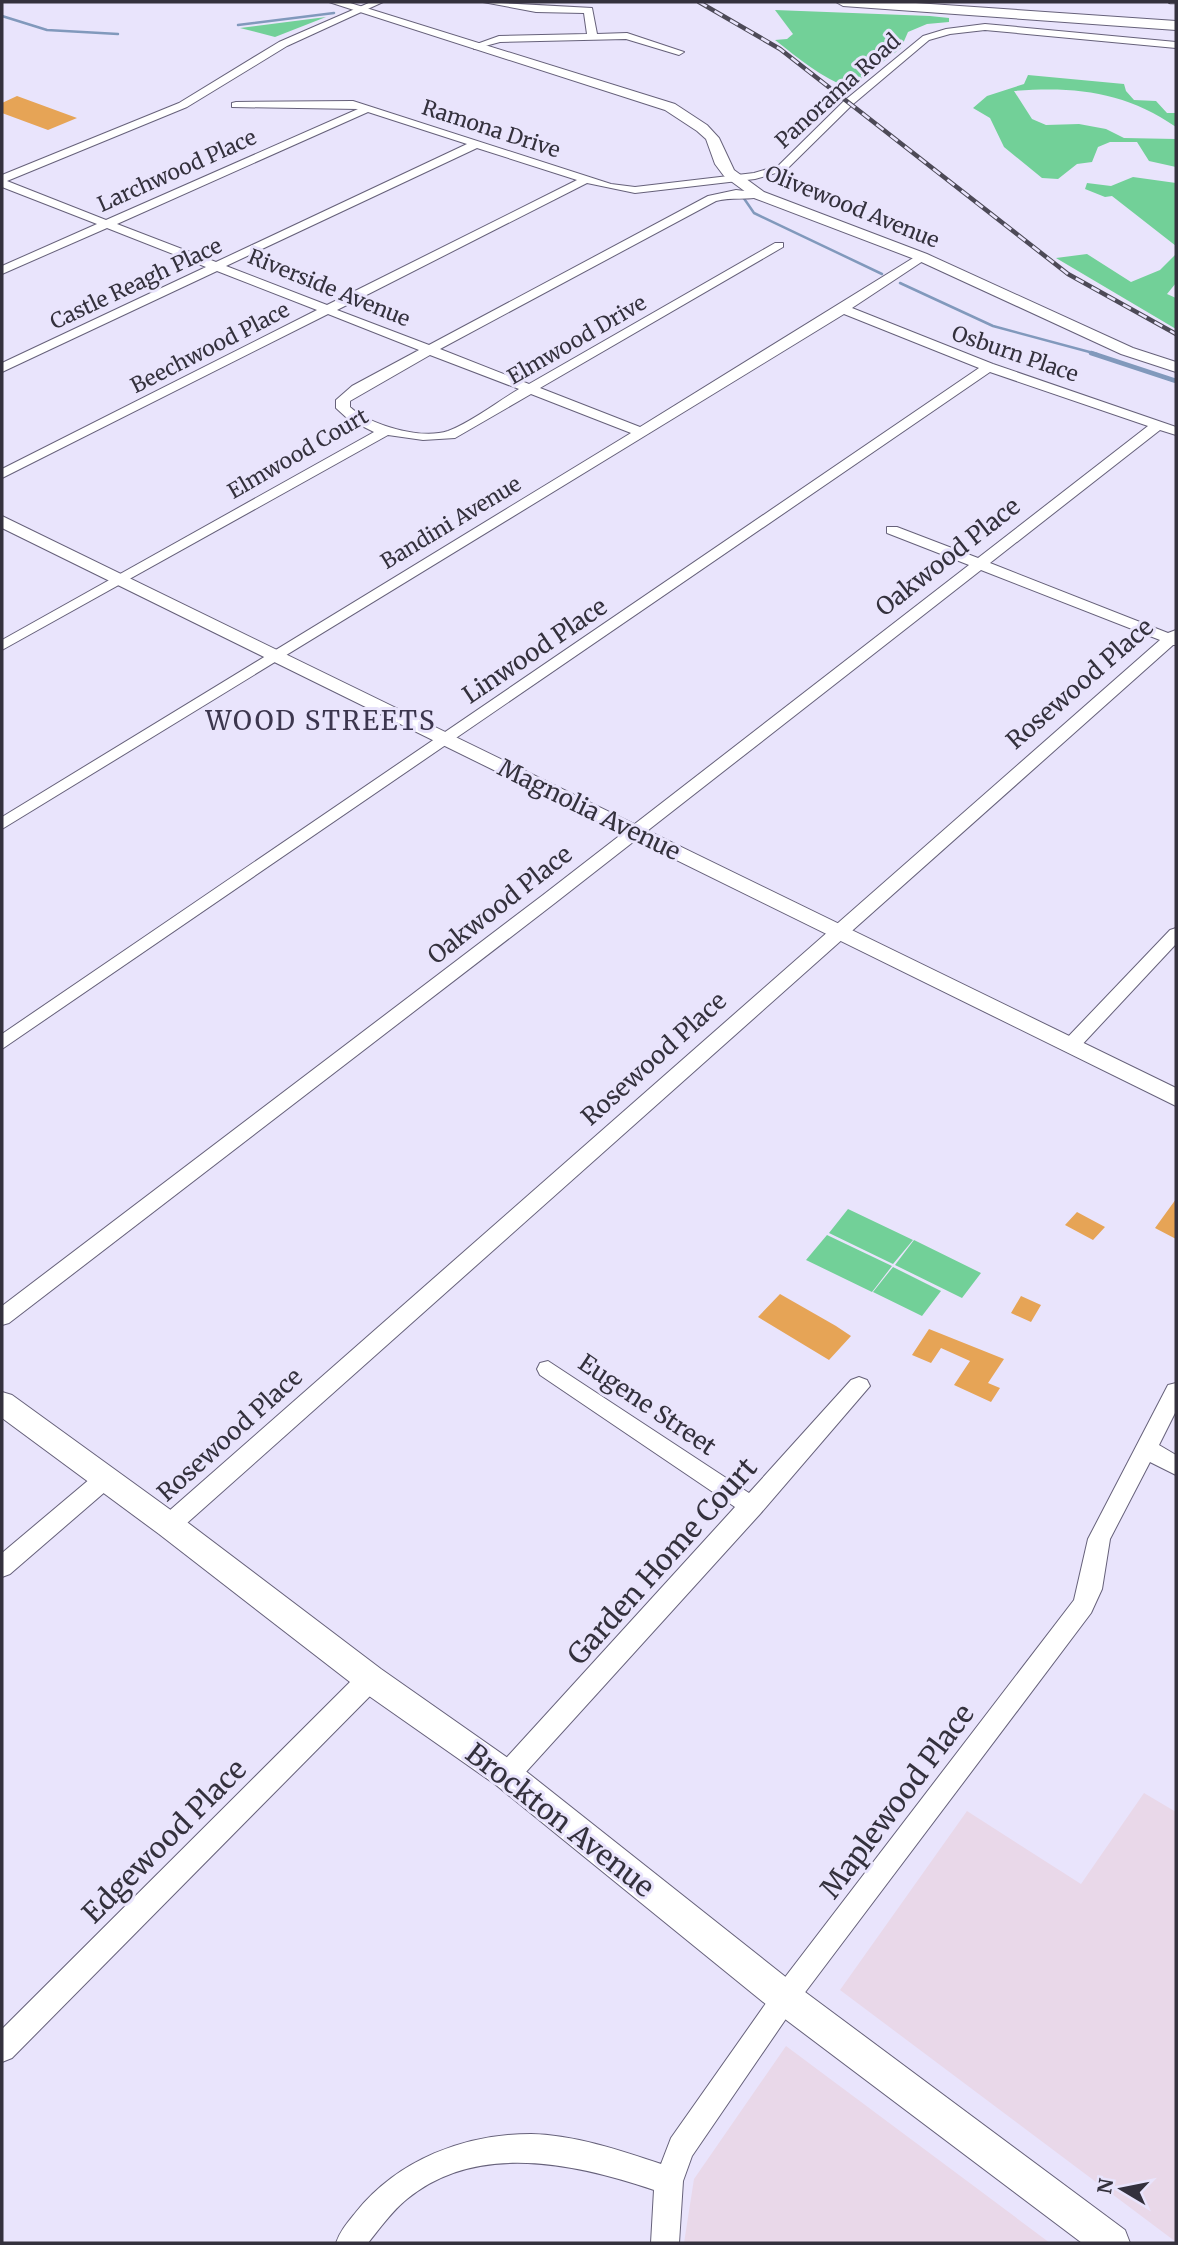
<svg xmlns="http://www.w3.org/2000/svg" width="1178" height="2245" viewBox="0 0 1178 2245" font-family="Merriweather,serif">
  <rect width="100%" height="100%" fill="#e9e4fc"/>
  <path fill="#e9d8e9" d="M1144 1793 1176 1812V2242L840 1990 967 1811 1081 1884Z
    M786 2046 1050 2243H684L694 2179Z"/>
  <path fill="#72d098" d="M775 10 930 16 949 18V22L927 24 908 32 901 48 849 88C822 78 798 58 775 40L787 39 793 34Z
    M326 17 275 37 240 28Z
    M1028 75 1124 84 1126 91 1134 100 1156 101 1167 113H1176V127C1125 92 1076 86 1014 91L1032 119 1046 125 1079 124 1106 129 1124 138 1176 139V167L1149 161 1137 142H1110L1098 147 1092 162 1077 164 1058 179 1042 178 1004 147 990 118 973 108 987 96 1024 84Z
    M1133 177 1176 183V246L1112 196 1105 197 1085 189 1087 183 1111 186Z
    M1087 254 1131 282 1160 270 1176 254V283L1167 294 1176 298V329L1056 258Z
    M848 1209 913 1240 893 1264 829 1233Z
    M827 1235 892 1266 872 1292 806 1260Z
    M914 1240 981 1273 962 1298 895 1265Z
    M893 1267 941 1291 922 1316 873 1292Z"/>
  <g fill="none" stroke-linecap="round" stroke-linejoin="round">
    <path stroke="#8199bc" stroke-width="2.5" d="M2 16 47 30 118 34
      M238 25 334 13
      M743 197 754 213 882 274
      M900 283 993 326 1097 354"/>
    <path stroke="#8199bc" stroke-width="4.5" d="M1091 353 1176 381"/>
  </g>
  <path fill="#e6a456" d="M17 96 77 118 48 130 2 113V103Z
    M1176 1199V1239L1155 1228Z
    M1077 1212 1105 1227 1093 1240 1065 1225Z
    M780 1294 836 1326 851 1336 829 1360 758 1317Z
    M1021 1296 1041 1305 1031 1322 1011 1313Z
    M929 1329 1004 1359 988 1383 1000 1388 991 1402 954 1385 970 1361 941 1348 931 1363 912 1355Z"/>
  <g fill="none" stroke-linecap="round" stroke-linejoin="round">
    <g stroke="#66617a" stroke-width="2">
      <path id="minor" d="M371 2H383L287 46 187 107 7 181 106 220 358 109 232 107V103L236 102 353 101 611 184 635 187 754 173 778 166 844 101 923 36 946 29 985 24 1176 42V48L985 30 950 34 929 40 852 105 786 170 755 179 635 193 587 183 337 310 429 345 708 196 736 190 763 193V197C747 200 732 197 716 201L440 349 529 384 775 243H783V247L540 388 640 427 918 255H926V259L852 308 993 364 1176 427V435L1160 430 990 563 1168 633 1176 630V645H1173L177 1532 169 1534 161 1532 158 1525 161 1518 1160 640 981 570 555 903 9 1323 2 1325V1306L543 895 969 565 887 533V527H897L978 558 1148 426 990 372 2 1049V1034L979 368 844 314 2 829V817L631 433 531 394 455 438 423 440 388 435 2 650V640L374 432 348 419 336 408V400L352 386 419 350 328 314 2 478V469L317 310 217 271 2 372V363L206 267 107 228 2 274V266L97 224 2 187V175L179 103 279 42ZM368 112 467 144 216 262 117 224ZM477 148 577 180 327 305 226 266ZM430 355 519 389C497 402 472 422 448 431 421 440 370 425 350 407V401Z
        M483 2 592 8 597 34 627 33 684 52 679 55 626 39 500 42 474 49V45L499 36 587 34 584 13 536 12Z
        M1176 928V944L1078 1049H1064L1062 1045 1064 1041 1170 930Z
        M548 1361 749 1493 851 1380 859 1377 867 1380 870 1386 760 1514 516 1783 507 1786 498 1783 495 1775 498 1767 735 1507 540 1375 537 1369 540 1363Z
        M1176 1383V1411L1159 1445 1176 1455V1475L1150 1462 1110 1539 1102 1589 1091 1613 794 2007 692 2156 683 2181 679 2243H651L654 2190C577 2164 477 2141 407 2199 392 2211 380 2228 368 2243H336C340 2231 348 2222 356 2212 398 2160 464 2134 531 2134 575 2135 619 2150 661 2164L671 2138 776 1989 1074 1600 1088 1539 1168 1385Z
        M105 1470 113 1473 116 1479 113 1485 10 1574 2 1577V1553L97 1473Z
        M370 1668 379 1671 382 1679 379 1687 12 2058 2 2062V2029L361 1671Z"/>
    </g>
    <g stroke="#66617a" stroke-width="2">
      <path id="major" d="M329 2H347L675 104 707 125 719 138 734 170 764 192 927 254 1133 348 1176 362V372L1121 354 917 260 754 198 724 176 715 164 706 139 697 131 665 110Z
        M2 516 1176 1088V1106L2 528Z
        M2 1392 12 1395 179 1516 381 1669 518 1765 797 1986 1125 2230 1130 2243H1082L773 2010 496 1785 359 1689 159 1534 2 1418Z"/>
    </g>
    <g stroke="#66617a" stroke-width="2">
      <path id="highway" d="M836 2H901L1176 21V30L843 6Z"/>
    </g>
    <use href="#minor" fill="#fff" fill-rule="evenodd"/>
    <use href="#major" fill="#fff" fill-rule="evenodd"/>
    <use href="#highway" fill="#fff" fill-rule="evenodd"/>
    <g stroke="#4d4a57" stroke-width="4.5">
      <path id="rail" d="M699 2 780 49 1068 274 1176 334
        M1170 2H1176"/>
    </g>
    <use href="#rail" stroke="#e9e4fc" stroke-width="2.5" stroke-dasharray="9" stroke-linecap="butt"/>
  </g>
  <g text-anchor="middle" stroke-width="6" stroke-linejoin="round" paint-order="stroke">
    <g font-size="21" fill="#34313d" stroke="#e9e4fc">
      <text transform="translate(838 91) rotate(-42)" y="7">Panorama Road</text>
      <text transform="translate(491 129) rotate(18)" y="7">Ramona Drive</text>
      <text transform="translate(177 171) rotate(-24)" y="7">Larchwood Place</text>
      <text transform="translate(852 207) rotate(22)" y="7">Olivewood Avenue</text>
      <text transform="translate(136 284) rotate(-25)" y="7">Castle Reagh Place</text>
      <text transform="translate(329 288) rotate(22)" y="7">Riverside Avenue</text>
      <text transform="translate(577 340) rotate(-30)" y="7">Elmwood Drive</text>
      <text transform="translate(210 348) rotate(-27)" y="7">Beechwood Place</text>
      <text transform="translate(1015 354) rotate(19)" y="7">Osburn Place</text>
      <text transform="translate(298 454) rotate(-30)" y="7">Elmwood Court</text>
      <text transform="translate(451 523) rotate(-31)" y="7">Bandini Avenue</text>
    </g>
    <g font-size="24" fill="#34313d" stroke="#e9e4fc">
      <text transform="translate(948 557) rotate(-38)" y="8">Oakwood Place</text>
      <text transform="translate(535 651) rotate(-34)" y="8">Linwood Place</text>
      <text transform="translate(1080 684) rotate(-41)" y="8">Rosewood Place</text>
      <text transform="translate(589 810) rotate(26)" y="8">Magnolia Avenue</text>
      <text transform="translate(500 905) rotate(-38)" y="8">Oakwood Place</text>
      <text transform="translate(654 1059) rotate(-42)" y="8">Rosewood Place</text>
      <text transform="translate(647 1405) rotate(34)" y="8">Eugene Street</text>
      <text transform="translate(230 1435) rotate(-42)" y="8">Rosewood Place</text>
    </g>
    <g font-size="26" letter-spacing="2" fill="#3c364e" stroke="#e9e4fc">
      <text x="321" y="730">WOOD STREETS</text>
    </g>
    <g font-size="28" fill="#34313d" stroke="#e9e4fc">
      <text transform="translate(662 1561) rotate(-48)" y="10">Garden Home Court</text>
      <text transform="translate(897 1801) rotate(-53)" y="10">Maplewood Place</text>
      <text transform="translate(560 1820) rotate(38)" y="10">Brockton Avenue</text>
      <text transform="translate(164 1841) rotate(-45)" y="10">Edgewood Place</text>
    </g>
  </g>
  <rect width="1178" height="2245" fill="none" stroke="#34313d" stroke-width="7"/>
  <g transform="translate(1122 2189) rotate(280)" stroke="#e9e4fc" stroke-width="5" paint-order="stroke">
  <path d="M0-5L12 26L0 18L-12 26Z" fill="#34313d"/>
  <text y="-10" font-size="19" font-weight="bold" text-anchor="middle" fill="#34313d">N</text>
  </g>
</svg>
